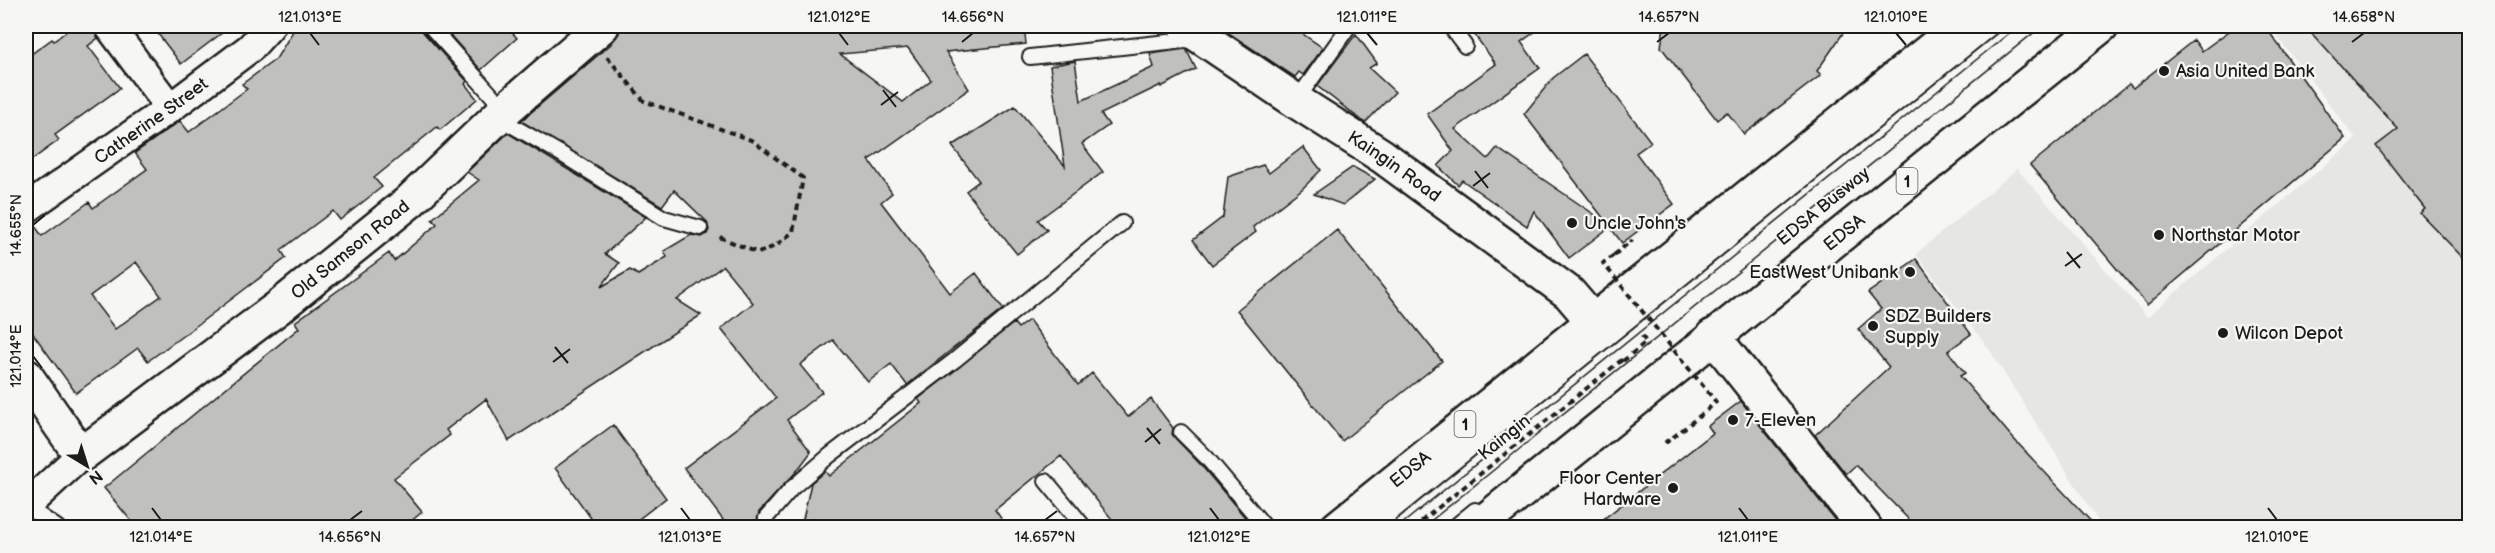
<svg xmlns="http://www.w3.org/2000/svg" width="2495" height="553" viewBox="0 0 2495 553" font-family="'Balsamiq Sans',sans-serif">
  <rect width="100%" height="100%" fill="#f6f6f2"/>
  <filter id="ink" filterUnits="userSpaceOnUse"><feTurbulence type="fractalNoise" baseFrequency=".0167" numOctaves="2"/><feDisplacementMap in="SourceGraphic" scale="12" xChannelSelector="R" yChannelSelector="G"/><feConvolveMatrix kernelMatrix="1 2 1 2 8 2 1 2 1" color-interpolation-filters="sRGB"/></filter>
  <g filter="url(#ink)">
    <path fill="#e6e6e2" d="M2269 26H2469V527H2102L1989 349 1916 254 2017 169 2147 317 2356 139Z"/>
    <path fill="#c0c0bd" stroke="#1c1c1c" stroke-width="1.5" fill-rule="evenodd" d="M73 26H91L93 28 98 38 88 46 120 88 55 135 59 140 26 164V58L52 39 54 41Z
      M152 26H231L181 64Z
      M296 26H421L423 32 467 81 465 84 477 99 440 130 437 127 374 178 382 187 340 220 333 211 281 250 286 258 188 332 148 361 138 348 76 393 26 324V225L33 223 42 236 89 202 93 208 147 169 135 153 180 121 189 132 247 89 242 84 276 59ZM136 262 161 296 115 329 90 296Z
      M442 26H506L517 38 481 70Z
      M620 26H1024L1026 44 946 52 969 89 869 160 892 193 881 202 950 293 976 273 1003 309 907 385 891 364 868 382 833 340 800 365 822 392 787 420 811 452 796 472 759 512 755 528H729L684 468 776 398 721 329 753 303 723 266 677 300 701 315 509 441 486 399 446 430 450 435 394 478 422 512 403 528H137L104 488 299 328 295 322 389 253 394 261 437 224 432 219 479 180 467 172 508 133 646 217 605 254 619 263 601 287 630 270 638 275 667 257 664 251 691 235 702 237 707 234 709 230 707 222 674 190 662 206 521 121 611 44 619 33ZM908 48 931 80 903 102 840 54Z
      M1218 26H1291L1323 48 1303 75 1299 72 1295 77Z
      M1468 26H1543L1521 42 1540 68 1455 129 1488 159 1497 148 1607 223 1524 114 1553 78 1584 54 1651 142 1636 153 1674 204 1622 243 1610 227 1569 258 1534 211 1527 226 1462 180 1458 185 1438 166 1453 151 1427 114 1496 64Z
      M1664 26H1848L1817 71 1821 75 1744 134 1727 112 1717 120 1661 47Z
      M2236 26H2265L2345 138 2147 305 2030 165 2129 84 2133 88 2194 40 2202 51Z
      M2305 26H2469V264L2420 213 2425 209 2376 146 2398 129Z
      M1356 34 1377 63 1369 68 1395 92 1365 123 1317 86Z
      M1186 49 1196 69 1161 87V85L1101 114 1109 125 1082 144 1103 172 1038 220 1047 230 1017 254 966 191 979 181 952 146 1015 106 1065 166 1050 66 1075 61 1081 101 1154 67 1150 54Z
      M1303 147 1321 170 1302 189 1253 227 1256 232 1212 265 1193 240 1223 217 1228 177 1263 165 1269 173Z
      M1353 167 1375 179 1343 205 1314 194Z
      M1337 230 1442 361 1342 441 1237 310Z
      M1916 259 1971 334 1948 351 1965 373 1960 376 2011 436 2097 528H1917L1856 465 1846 474 1815 435 1889 367 1858 329 1881 309 1868 293Z
      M1029 320 1078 385 1092 373 1128 417 1151 399 1173 428 1172 434 1175 438 1200 464 1254 528H1119L1061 456 995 510 1008 528H801L811 483 825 471 829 476 921 403 918 399 1014 323 1018 328Z
      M1741 401 1841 528H1592L1713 433 1708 426Z
      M613 425 666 498 627 528H598L555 468Z"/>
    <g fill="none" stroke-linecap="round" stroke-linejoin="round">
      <g stroke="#1c1c1c" stroke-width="18">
        <path id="service" d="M430 26 505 110
          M1450 26 1465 46
          M1030 57 1195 39
          M1296 101 1349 26
          M497 117 558 152 664 218 700 228
          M1181 432 1207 458 1266 528
          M1046 481 1085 528
          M26 506 58 528
          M765 528 766 518 792 488 829 456 955 360 1122 223
          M1373 528 1993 26
          M1453 528 1475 510"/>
      </g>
      <g stroke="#1c1c1c" stroke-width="33">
        <g id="minor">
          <path d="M109 26 170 108"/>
          <path id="s1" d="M26 209 170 108 250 48 270 26"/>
          <path d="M26 506 81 455"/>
        </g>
      </g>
      <g stroke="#1c1c1c" stroke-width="38">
        <g id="tertiary">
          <path id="s2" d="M1185 26 1296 101 1382 156 1569 293 1593 321"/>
          <path d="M1713 336 1865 528"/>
          <path id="s3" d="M26 376 81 455 279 307 409 202 505 110 602 26"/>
        </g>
      </g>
      <g stroke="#1c1c1c" stroke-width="38">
        <g id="trunk">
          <path id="s4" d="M1337 528 1960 26"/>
          <path id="s5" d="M1476 528 2101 26"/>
        </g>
      </g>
      <path stroke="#1c1c1c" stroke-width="4" stroke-dasharray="6 4.5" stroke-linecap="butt" d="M607 57 644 101 751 140 803 178 793 232 775 246 758 253 717 236
        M1614 255 1631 241 1632 243
        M1623 361 1646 342 1642 336
        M1665 440 1667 442 1706 411
        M1413 528 1623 359"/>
      <use href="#service" stroke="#f6f6f2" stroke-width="14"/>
      <use href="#minor" stroke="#f6f6f2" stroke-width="28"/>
      <use href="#tertiary" stroke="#f6f6f2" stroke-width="33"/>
      <use href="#trunk" stroke="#f6f6f2" stroke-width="33"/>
      <path stroke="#1c1c1c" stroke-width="1.5" d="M1397 528 2018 26
        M1422 528 2042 26"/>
      <path stroke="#1c1c1c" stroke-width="4" stroke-dasharray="6 4.5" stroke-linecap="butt" d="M1614 255 1603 263 1716 402 1706 411"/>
    </g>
  </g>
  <path fill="none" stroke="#1c1c1c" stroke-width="2" d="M310 33 319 45M839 33 848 45M1367 33 1377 45M1896 33 1906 45M962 42 973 33M1657 42 1669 33M2352 42 2364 33M883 90 896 107M881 105 898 92M1475 171 1488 188M1473 186 1490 173M33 225 45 215M2067 252 2080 268M2065 266 2082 254M555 347 568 363M33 356 42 368M553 362 570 349M1147 428 1160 444M1145 442 1161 429M152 508 161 520M681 508 690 520M1210 508 1219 520M1739 508 1748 520M2268 508 2277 520M350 520 362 511M1045 520 1057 511"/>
  <g fill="#1c1c1c" stroke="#f6f6f2" stroke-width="2">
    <circle cx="2164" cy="71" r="6"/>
    <circle cx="1572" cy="223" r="6"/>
    <circle cx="2159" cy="235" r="6"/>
    <circle cx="1910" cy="272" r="6"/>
    <circle cx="1873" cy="326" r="6"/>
    <circle cx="2223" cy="333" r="6"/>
    <circle cx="1733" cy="420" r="6"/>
    <circle cx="1673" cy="488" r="6"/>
  </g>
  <g text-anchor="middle" stroke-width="4.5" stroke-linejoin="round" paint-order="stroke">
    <g fill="#f6f6f2" stroke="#5d5d5c" stroke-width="1.5">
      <rect x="1896.5" y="168" width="21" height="26" rx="4.5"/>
      <rect x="1454.5" y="411" width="21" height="26" rx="4.5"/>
    </g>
    <g font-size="16" font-weight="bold" fill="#1c1c1c">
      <text x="1907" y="187">1</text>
      <text x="1465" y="430">1</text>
    </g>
    <g font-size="18" fill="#1c1c1c" stroke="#f6f6f2" text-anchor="start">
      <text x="2176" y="77">Asia United Bank</text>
      <text x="1584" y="229">Uncle John's</text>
      <text x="2171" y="241">Northstar Motor</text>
      <text x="1898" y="278" text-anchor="end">EastWest Unibank</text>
      <text x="1885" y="322">SDZ Builders<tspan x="1885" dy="21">Supply</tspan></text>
      <text x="2235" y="339">Wilcon Depot</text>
      <text x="1745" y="426">7-Eleven</text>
      <text x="1661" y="484" text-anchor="end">Floor Center<tspan x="1661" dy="21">Hardware</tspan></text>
    </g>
    <g font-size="18" fill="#1c1c1c" stroke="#f6f6f2">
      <text dy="6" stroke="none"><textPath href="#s1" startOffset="153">Catherine Street</textPath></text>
      <text dy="6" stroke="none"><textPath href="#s2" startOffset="252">Kaingin Road</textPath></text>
      <text transform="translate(1823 206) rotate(-39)" y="6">EDSA Busway</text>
      <text dy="6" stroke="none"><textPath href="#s5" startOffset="472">EDSA</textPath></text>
      <text dy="6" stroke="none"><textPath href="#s3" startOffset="435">Old Samson Road</textPath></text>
      <text transform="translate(1504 437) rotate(-39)" y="6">Kaingin</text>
      <text dy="6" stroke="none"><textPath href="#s4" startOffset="94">EDSA</textPath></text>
    </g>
  </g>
  <rect width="2495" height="553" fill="none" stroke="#f6f6f2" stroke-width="66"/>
  <g transform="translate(87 466) rotate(142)" stroke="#f6f6f2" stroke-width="4.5" paint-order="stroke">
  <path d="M0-4.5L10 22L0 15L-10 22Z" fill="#1c1c1c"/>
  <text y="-9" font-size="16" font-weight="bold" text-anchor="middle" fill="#1c1c1c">N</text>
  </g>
  <rect x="33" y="33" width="2429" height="487" fill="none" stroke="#1c1c1c" stroke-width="2"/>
  <g font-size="15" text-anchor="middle" fill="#1c1c1c">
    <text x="310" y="22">121.013°E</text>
    <text x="839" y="22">121.012°E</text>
    <text x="973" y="22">14.656°N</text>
    <text x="1367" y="22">121.011°E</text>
    <text x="1669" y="22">14.657°N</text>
    <text x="1896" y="22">121.010°E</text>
    <text x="2364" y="22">14.658°N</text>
    <text transform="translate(16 225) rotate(-90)" y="5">14.655°N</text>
    <text transform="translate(16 356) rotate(-90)" y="5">121.014°E</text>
    <text x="161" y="542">121.014°E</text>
    <text x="350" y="542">14.656°N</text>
    <text x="690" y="542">121.013°E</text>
    <text x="1045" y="542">14.657°N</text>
    <text x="1219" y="542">121.012°E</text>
    <text x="1748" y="542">121.011°E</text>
    <text x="2277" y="542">121.010°E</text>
  </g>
</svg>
